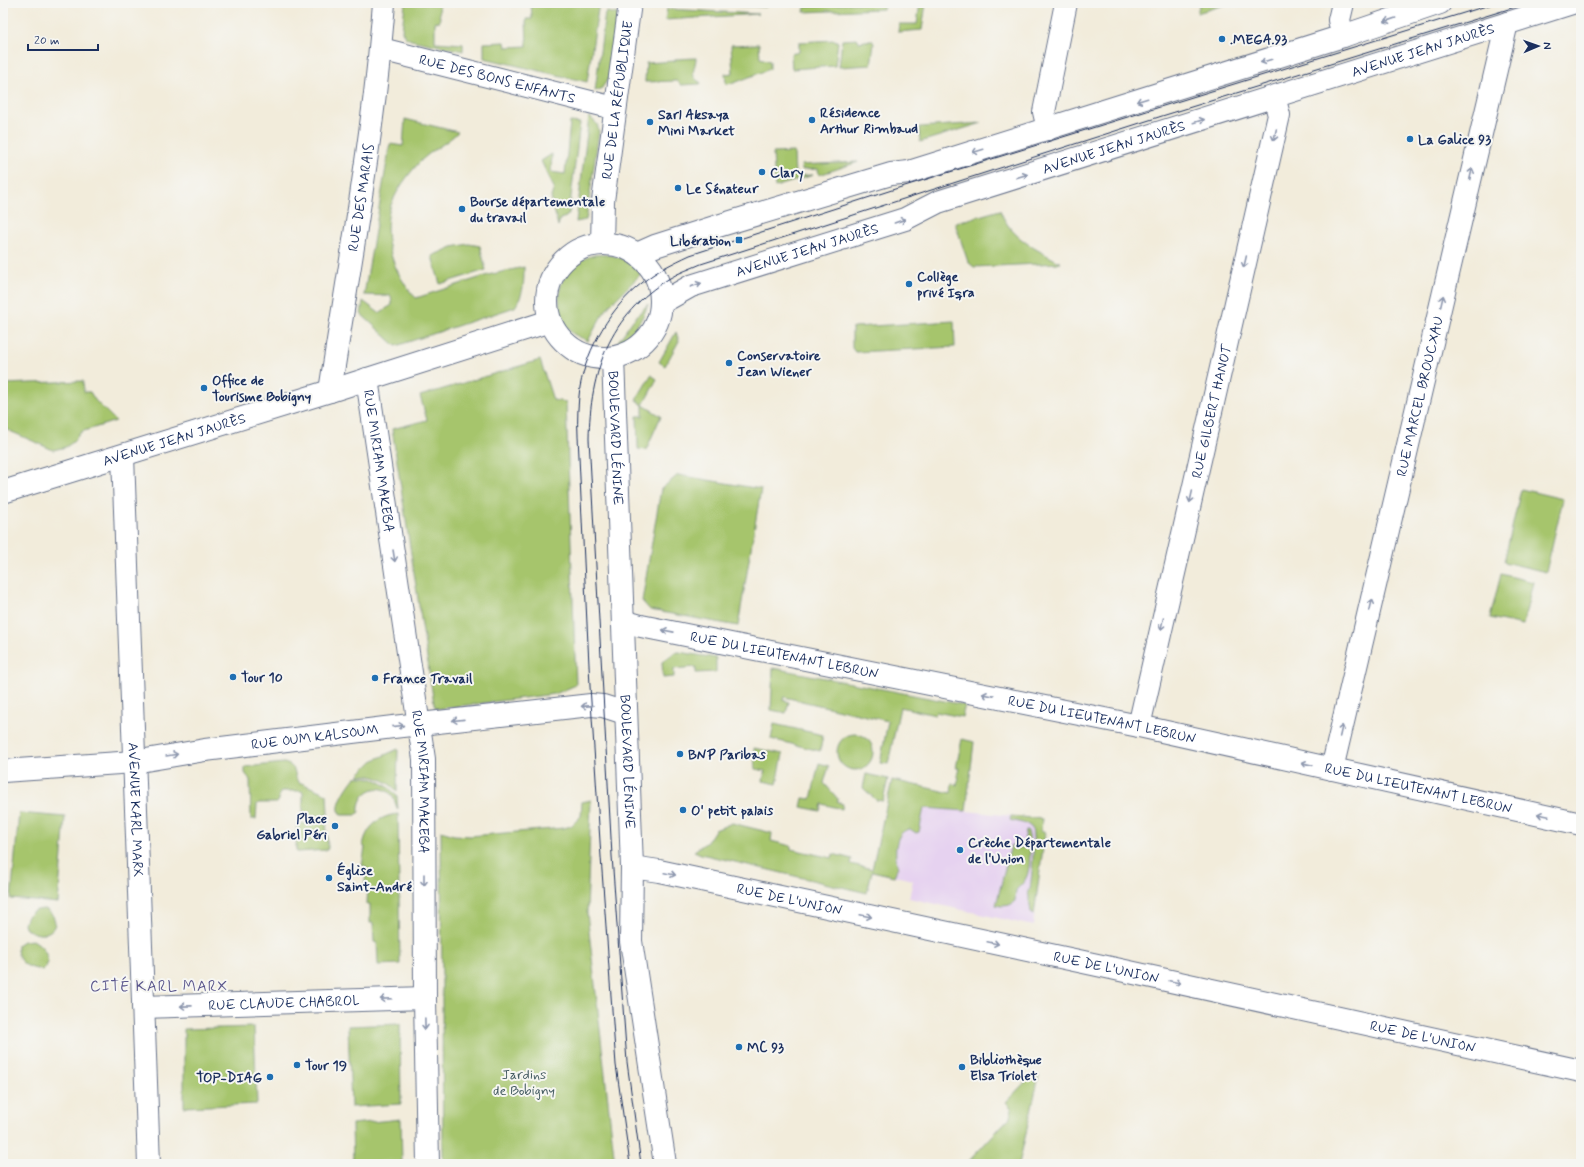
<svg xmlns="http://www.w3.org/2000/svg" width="1584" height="1167" viewBox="0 0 1584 1167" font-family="Mynerve,sans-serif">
  <rect width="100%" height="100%" fill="#f6f6f2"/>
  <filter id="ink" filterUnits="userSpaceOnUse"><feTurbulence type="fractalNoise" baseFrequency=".025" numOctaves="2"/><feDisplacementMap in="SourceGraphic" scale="8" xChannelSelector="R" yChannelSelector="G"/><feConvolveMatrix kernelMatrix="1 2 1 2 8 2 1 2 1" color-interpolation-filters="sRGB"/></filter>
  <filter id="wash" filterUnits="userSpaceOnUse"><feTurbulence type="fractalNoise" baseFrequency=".012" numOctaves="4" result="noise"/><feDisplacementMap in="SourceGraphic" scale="16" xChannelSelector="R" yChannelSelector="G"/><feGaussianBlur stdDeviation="0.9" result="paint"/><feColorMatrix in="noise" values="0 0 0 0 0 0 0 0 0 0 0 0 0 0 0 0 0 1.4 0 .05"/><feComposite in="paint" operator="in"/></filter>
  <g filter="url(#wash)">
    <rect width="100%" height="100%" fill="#f2ecdb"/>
    <path fill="#e6d2f0" d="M887 805 966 811 1042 819 1041 831 1045 833 1033 926 909 898 913 880 872 871Z"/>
    <path fill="#a6c56c" stroke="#607a65" d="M405 3H439L440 21 435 22V42L463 44V51L411 40 405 37 402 31Z
      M531 3H599L587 82 484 58V43L505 42 506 47 527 46 526 19H532Z
      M677 3H765L766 7Z
      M852 3H884L883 9 804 12 805 7Z
      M920 3H926L922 30 898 32 899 24H917Z
      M1200 3H1231L1197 13Z
      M667 9 758 14 665 20Z
      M607 12 618 14 609 78 601 89 595 91 605 13Z
      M858 39 859 42 872 40 874 44 871 65 839 67 842 40Z
      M835 40 838 42 835 66 792 69 791 54 799 52V42Z
      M759 44 760 58 770 61V69L734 83 726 84 725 74 733 73 731 45Z
      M696 58C696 67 688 76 700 82L701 84 681 85 677 81 645 82 646 63 675 61 676 59Z
      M589 116 597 124 599 132 586 220 576 222Z
      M405 119 458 132C445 145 429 151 418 164 407 176 397 190 391 205 380 237 394 275 416 298L488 275 524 267C524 282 524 294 515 307L396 346 361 314 363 301 379 313 392 305 391 296 364 295 390 144 403 146Z
      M570 122 580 123 569 213 566 217 560 219 558 226 551 197 554 188 541 161 552 154 551 172 565 174Z
      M982 123 920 142 919 127Z
      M794 152 795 176 813 175 775 187 773 153Z
      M858 162 819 175 818 169 802 170 801 165Z
      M1000 210C1010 238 1036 249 1061 263L974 267 968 262 955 223Z
      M469 244 480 246 486 270 440 284 432 256 452 247Z
      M594 255C616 253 627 259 641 274L610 305 601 317 588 341C581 337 574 336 569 330 564 325 561 317 560 310 555 283 568 263 594 255Z
      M648 304C642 322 633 333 617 343L633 320Z
      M954 321 955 347 855 352 852 348V328L855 327Z
      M676 332 679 341 665 366 659 362Z
      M540 360 553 400 566 402 576 685 555 694 436 709 434 704 392 429 427 420 420 396Z
      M651 375 657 379 643 405 661 416 646 450 638 449 637 416H643V405L636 400Z
      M83 381 84 392H90L95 400 116 421 81 432 73 442 66 447 53 450 3 428V384Z
      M678 475 761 489 738 626 650 610 642 601 661 489Z
      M1521 489 1563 499 1546 572 1504 562Z
      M1501 574 1533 582 1523 625 1490 618Z
      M679 652 716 658V672L696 673V667L674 669V677L663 678 662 662 674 653Z
      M773 668 965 705 962 717 936 712 935 715 900 707 888 764 880 763 888 721 784 697 783 700 789 702 786 713 771 710Z
      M774 724 823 735 820 751 771 739Z
      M837 752a18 18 0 1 1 36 0a18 18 0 1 1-36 0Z
      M962 739 974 742 966 811 924 808 919 832 916 833 910 829C894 831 894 855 898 867L894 876 872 871 867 893 701 854 694 851 707 842 715 830 732 823 772 833 771 841 791 846V849L832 858 833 854 852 859 851 864 872 869 892 780 951 793 952 784 957 785 959 777 957 776 959 768H956Z
      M754 748 783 754 777 784 763 781 765 771 755 769Z
      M398 749 397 791C386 779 373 775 358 775L372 761Z
      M284 763C299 767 292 774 299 782L327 794 328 815 303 817V792L301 791H281L279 795V800L277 803H259L257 804 256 819H251L250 780 245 773V767Z
      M819 763 829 766 824 783 838 799 837 802 843 804 842 809 822 804 820 811 801 807 803 798 811 799Z
      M866 774 888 779 883 801 876 800 863 788Z
      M355 777C372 775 387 784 397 796L398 810C395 804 395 798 390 793 375 781 357 795 359 812L356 815H341C333 805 349 785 355 777Z
      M591 800 587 913 615 1164H443L441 831 454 835 470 836 564 828 571 826 581 816 582 802Z
      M19 813 65 817 58 903 11 899Z
      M398 814 400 964 378 965 377 943 374 942 373 923H370V904H367L368 885H365L366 866H362L365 847 363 846C366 827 379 816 398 814Z
      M1011 816 1042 819 1041 831 1045 833 1034 915 1031 913 1028 890 1030 889C1032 875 1035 843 1032 828L1027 824 1010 820Z
      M326 822 328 848 327 850 297 852 296 850 297 824Z
      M1026 831H1028C1031 841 1031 870 1026 878 1024 883 1020 886 1016 890L1015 901C1009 906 1003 907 996 905L1011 845 1023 848Z
      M45 909C57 915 60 930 43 934 37 935 30 931 25 928L24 923C30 912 32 910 45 909Z
      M33 940C43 946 47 952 48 963L43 970C27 968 16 963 17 945L23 941Z
      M400 1024 401 1104 351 1107 348 1026Z
      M254 1027 257 1104 184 1107V1029Z
      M1031 1076H1039L1019 1164H966L1010 1117 1012 1109 1006 1102Z
      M401 1119 402 1164H353L352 1124Z"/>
  </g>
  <g filter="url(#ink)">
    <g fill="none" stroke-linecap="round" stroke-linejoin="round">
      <g stroke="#66718a" stroke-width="24">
        <g id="minor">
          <path d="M1343 3 1339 20 1343 36"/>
          <path id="s1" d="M381 49 614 108"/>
          <path d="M1048 129 1044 112 1066 3"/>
          <path id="s2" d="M602 244 603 201 630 3"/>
          <circle cx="604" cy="301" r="57"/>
          <path d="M637 254 655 246 721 225 891 174 909 172 1343 36 1440 3"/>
          <path id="s3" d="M661 303 691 286 905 219 938 202 1572 3"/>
          <path id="s4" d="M613 358 632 867 631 941 665 1164"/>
          <path id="s5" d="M367 379 424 759 425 998 428 1164"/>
          <path id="s6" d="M330 391C350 262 374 133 384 3"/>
          <path id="s7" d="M123 456 149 1164"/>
          <path id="s8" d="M3 492 330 391 550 321"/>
          <path id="s9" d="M623 621 641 626 1139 726 1581 824"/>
          <path id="s10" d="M1139 726 1279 115 1274 97"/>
          <path id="s11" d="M1332 769 1507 23"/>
          <path id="s12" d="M3 771 134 762 205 750 393 727 591 705 603 706 625 713"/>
          <path id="s13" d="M632 867 659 871 1102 966 1581 1071"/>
          <path id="s14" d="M143 1007 425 998"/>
        </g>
      </g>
      <use href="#minor" stroke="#fff" stroke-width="22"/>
      <path stroke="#1b2f5e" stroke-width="1" d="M630 1164 616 1065 601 857 590 686 578 436C577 419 578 403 580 387 587 348 611 307 642 283 656 271 673 263 690 255L895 189 1496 3
        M641 1164 627 1062 612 856 589 439C590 372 609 315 670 278 680 272 690 269 701 264L1162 116 1528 3"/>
    </g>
    <defs><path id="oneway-shaft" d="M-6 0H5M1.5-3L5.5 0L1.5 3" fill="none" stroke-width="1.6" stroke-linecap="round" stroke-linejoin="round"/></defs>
    <g stroke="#8d97ae">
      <use href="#oneway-shaft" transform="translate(1390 20) rotate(161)"/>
      <use href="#oneway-shaft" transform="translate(1266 61) rotate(163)"/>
      <use href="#oneway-shaft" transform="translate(1142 100) rotate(163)"/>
      <use href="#oneway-shaft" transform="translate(1199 121) rotate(-17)"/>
      <use href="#oneway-shaft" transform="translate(1275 135) rotate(103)"/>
      <use href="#oneway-shaft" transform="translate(978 151) rotate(163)"/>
      <use href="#oneway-shaft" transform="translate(1471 174) rotate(-77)"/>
      <use href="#oneway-shaft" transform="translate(1022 176) rotate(-17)"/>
      <use href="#oneway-shaft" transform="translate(900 221) rotate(-19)"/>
      <use href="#oneway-shaft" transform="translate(1245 262) rotate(103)"/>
      <use href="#oneway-shaft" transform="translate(696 285) rotate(-19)"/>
      <use href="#oneway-shaft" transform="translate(1442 301) rotate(-77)"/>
      <use href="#oneway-shaft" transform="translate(1191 497) rotate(103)"/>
      <use href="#oneway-shaft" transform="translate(394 556) rotate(81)"/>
      <use href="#oneway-shaft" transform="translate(1371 605) rotate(-77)"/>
      <use href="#oneway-shaft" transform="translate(1162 624) rotate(103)"/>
      <use href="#oneway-shaft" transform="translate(668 631) rotate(-169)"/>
      <use href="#oneway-shaft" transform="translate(988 695) rotate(-169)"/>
      <use href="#oneway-shaft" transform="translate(587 706) rotate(176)"/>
      <use href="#oneway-shaft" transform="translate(458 720) rotate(174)"/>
      <use href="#oneway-shaft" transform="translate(398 726) rotate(-6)"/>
      <use href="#oneway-shaft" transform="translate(1341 731) rotate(-77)"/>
      <use href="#oneway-shaft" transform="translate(172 755) rotate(-9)"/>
      <use href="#oneway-shaft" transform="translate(1307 764) rotate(-167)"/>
      <use href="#oneway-shaft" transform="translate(1543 815) rotate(-168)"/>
      <use href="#oneway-shaft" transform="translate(670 874) rotate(12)"/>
      <use href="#oneway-shaft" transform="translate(424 880) rotate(90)"/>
      <use href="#oneway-shaft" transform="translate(866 916) rotate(12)"/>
      <use href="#oneway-shaft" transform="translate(993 943) rotate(12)"/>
      <use href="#oneway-shaft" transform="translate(1175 982) rotate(12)"/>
      <use href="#oneway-shaft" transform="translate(386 999) rotate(178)"/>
      <use href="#oneway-shaft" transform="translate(186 1006) rotate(179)"/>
      <use href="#oneway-shaft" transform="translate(425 1024) rotate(89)"/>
    </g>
  </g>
  <g fill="#1f6fb2" stroke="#f6f6f2" stroke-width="1.5">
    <circle cx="1222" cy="39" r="4"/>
    <circle cx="812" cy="120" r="4"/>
    <circle cx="650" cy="122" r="4"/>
    <circle cx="1410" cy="139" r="4"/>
    <circle cx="762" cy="172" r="4"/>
    <circle cx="678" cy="188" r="4"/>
    <circle cx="462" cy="209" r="4"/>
    <rect x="735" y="236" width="8" height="8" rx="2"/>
    <circle cx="909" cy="284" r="4"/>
    <circle cx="729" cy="363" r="4"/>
    <circle cx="204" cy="388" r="4"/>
    <circle cx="233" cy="677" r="4"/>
    <circle cx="375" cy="678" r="4"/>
    <circle cx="680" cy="754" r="4"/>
    <circle cx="683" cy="810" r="4"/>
    <circle cx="335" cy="826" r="4"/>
    <circle cx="960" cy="850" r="4"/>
    <circle cx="329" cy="878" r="4"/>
    <circle cx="739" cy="1047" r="4"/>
    <circle cx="297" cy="1065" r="4"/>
    <circle cx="962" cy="1067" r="4"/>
    <circle cx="270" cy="1077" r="4"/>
  </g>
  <g text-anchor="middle" stroke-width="4" stroke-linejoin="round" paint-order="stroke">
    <g font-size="14" font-weight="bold" fill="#1b2f5e" stroke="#f6f6f2" text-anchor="start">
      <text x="1230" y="44">.MEGA.93</text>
      <text x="820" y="117">Résidence<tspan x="820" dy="16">Arthur Rimbaud</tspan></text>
      <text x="658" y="119">Sarl Aksaya<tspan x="658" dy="16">Mini Market</tspan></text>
      <text x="1418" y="144">La Galice 93</text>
      <text x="770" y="177">Clary</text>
      <text x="686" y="193">Le Sénateur</text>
      <text x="470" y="206">Bourse départementale<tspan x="470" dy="16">du travail</tspan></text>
      <text x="731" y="245" text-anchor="end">Libération</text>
      <text x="917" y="281">Collège<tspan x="917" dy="16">privé Iqra</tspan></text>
      <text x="737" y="360">Conservatoire<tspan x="737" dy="16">Jean Wiener</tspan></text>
      <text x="212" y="385">Office de<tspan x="212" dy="16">Tourisme Bobigny</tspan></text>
      <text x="241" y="682">Tour 10</text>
      <text x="383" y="683">France Travail</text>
      <text x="688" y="759">BNP Paribas</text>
      <text x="691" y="815">O' petit palais</text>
      <text x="327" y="823" text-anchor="end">Place<tspan x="327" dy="16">Gabriel Péri</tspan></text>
      <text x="968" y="847">Crèche Départementale<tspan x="968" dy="16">de l'Union</tspan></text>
      <text x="337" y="875">Église<tspan x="337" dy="16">Saint-André</tspan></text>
      <text x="747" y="1052">MC 93</text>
      <text x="970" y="1064">Bibliothèque<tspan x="970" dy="16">Elsa Triolet</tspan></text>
      <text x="305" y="1070">Tour 19</text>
      <text x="262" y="1082" text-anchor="end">TOP-DIAG</text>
    </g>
    <g font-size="14" fill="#1b2f5e" stroke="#f6f6f2">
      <text dy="5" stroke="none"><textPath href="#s3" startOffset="804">AVENUE JEAN JAURÈS</textPath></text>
      <text dy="5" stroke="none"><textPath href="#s1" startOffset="120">RUE DES BONS ENFANTS</textPath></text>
      <text dy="5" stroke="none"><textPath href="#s2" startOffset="145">RUE DE LA RÉPUBLIQUE</textPath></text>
      <text dy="5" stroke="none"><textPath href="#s3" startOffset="480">AVENUE JEAN JAURÈS</textPath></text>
      <text dy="5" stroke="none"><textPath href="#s6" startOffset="196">RUE DES MARAIS</textPath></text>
      <text dy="5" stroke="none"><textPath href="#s3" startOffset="156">AVENUE JEAN JAURÈS</textPath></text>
      <text dy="5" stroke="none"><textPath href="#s11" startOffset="383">RUE MARCEL BROUCXAU</textPath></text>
      <text dy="5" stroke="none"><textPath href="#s10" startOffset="323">RUE GILBERT HANOT</textPath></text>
      <text dy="5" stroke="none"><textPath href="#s4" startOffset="80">BOULEVARD LÉNINE</textPath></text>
      <text dy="5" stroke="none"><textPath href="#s8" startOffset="179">AVENUE JEAN JAURÈS</textPath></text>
      <text dy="5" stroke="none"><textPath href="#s5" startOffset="83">RUE MIRIAM MAKEBA</textPath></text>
      <text dy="5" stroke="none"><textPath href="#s9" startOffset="165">RUE DU LIEUTENANT LEBRUN</textPath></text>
      <text dy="5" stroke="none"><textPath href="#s9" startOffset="489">RUE DU LIEUTENANT LEBRUN</textPath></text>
      <text dy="5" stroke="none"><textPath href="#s12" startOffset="314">RUE OUM KALSOUM</textPath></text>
      <text dy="5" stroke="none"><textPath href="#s4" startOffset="404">BOULEVARD LÉNINE</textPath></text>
      <text dy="5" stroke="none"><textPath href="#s5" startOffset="407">RUE MIRIAM MAKEBA</textPath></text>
      <text dy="5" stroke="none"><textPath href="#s9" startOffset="813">RUE DU LIEUTENANT LEBRUN</textPath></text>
      <text dy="5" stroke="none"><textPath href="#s7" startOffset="354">AVENUE KARL MARX</textPath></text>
      <text dy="5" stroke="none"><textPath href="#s13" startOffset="161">RUE DE L'UNION</textPath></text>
      <text dy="5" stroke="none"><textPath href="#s13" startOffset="485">RUE DE L'UNION</textPath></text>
      <text dy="5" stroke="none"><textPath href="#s14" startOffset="141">RUE CLAUDE CHABROL</textPath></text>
      <text dy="5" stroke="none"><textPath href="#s13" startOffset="809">RUE DE L'UNION</textPath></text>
    </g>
    <g font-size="14" fill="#455c62" stroke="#f6f6f2">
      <text x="524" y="1079">Jardins<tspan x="524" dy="16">de Bobigny</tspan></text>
    </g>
    <g font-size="15" letter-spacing="1" fill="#5b578d" stroke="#f6f6f2">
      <text x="159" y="991">CITÉ KARL MARX</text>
    </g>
  </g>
  <rect width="1584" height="1167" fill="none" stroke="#f6f6f2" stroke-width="16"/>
  <g transform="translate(1538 46) rotate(88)" stroke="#f6f6f2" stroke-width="3" paint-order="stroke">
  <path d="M0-3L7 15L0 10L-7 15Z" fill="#1b2f5e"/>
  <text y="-6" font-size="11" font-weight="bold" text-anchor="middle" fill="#1b2f5e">N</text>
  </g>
  <path d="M28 44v6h70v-6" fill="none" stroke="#1b2f5e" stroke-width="2"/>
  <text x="34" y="44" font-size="12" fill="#1b2f5e" stroke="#f6f6f2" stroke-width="3" paint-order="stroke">20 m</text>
</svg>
